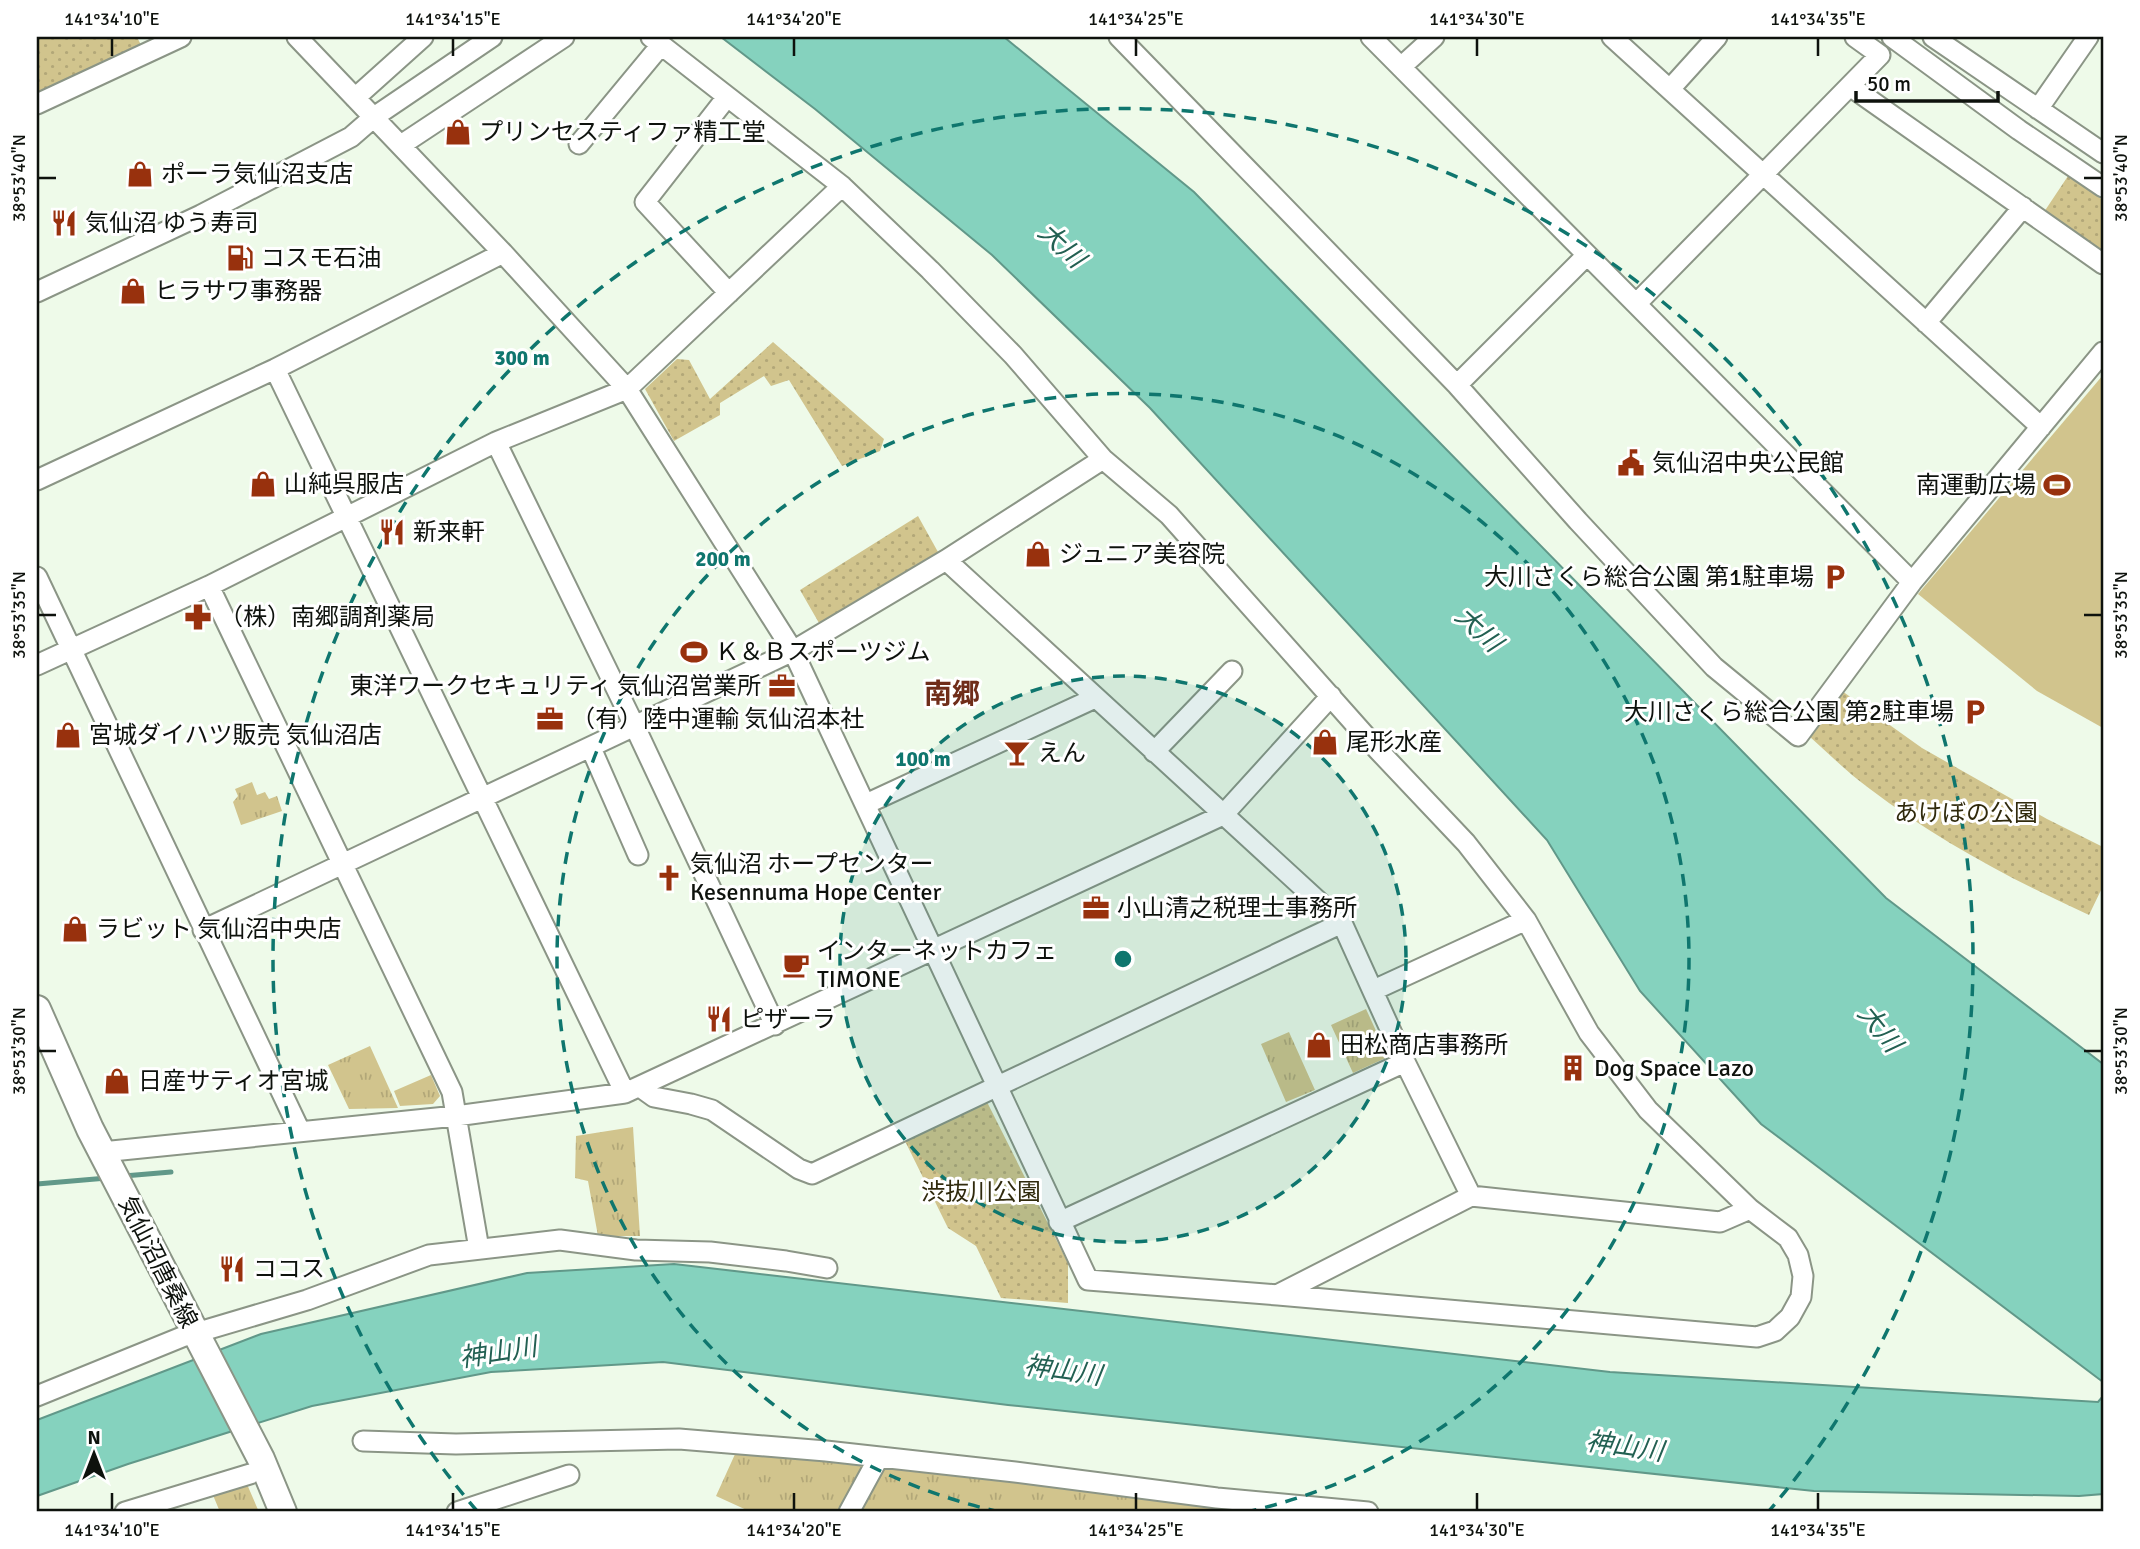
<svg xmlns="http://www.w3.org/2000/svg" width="2140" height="1549" viewBox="0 0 2140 1549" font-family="Signika,'Noto Sans JP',sans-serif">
  <defs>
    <pattern id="grass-tufts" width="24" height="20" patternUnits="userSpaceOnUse" patternTransform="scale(1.75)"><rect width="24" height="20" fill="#d1c48d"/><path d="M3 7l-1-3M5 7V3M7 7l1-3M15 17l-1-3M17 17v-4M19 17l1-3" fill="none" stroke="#b2a778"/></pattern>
    <pattern id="park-dots" width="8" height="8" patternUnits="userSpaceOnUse" patternTransform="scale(1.75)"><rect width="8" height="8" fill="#d1c48d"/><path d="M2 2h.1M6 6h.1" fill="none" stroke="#b2a778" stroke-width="1.8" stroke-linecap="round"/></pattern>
  </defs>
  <rect width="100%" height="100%" fill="#eefae9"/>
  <path fill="url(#grass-tufts)" d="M252 782 257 795 265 792 269 799 277 796 282 811 241 825 233 802 238 796 235 789Z
    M1366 1009 1388 1057 1353 1073 1331 1025Z
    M1289 1032 1315 1090 1286 1102 1261 1044Z
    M370 1046 398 1108 349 1109 328 1065Z
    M431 1075 440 1096 433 1104 400 1106 394 1091Z
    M633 1127 640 1236H598L588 1181 575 1178 576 1136Z
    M736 1452 1276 1512H751L716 1496Z
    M243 1475 259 1512H220L210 1488Z"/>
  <path fill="url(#park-dots)" d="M37 37H137L144 51 37 101Z
    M2068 176 2103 200V255L2042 215Z
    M773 342 884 439 880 451 842 466 789 380 771 386 764 376 720 403V415L674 441 645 389 677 359 689 360 710 399Z
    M918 516 938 552 819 623 800 590Z
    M1842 691 1922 748 2047 819 2103 847V886L2089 915C2012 880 1937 840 1870 789 1848 773 1829 754 1809 736Z
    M987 1102 1068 1263V1303L1001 1298 976 1246 948 1228 902 1135Z"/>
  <path fill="#d1c48d" d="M2103 375V728L2037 691 1918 594Z"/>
  <path fill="#85d2be" stroke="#619889" stroke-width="2" d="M721 37H1004L1194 192 1886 898 2103 1064V1382L1761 1124 1640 991 1547 840 1150 408 992 255 815 109Z
    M674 1264 1610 1372 2098 1402 2103 1396V1494L2079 1496 1814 1491 1008 1405 663 1362 491 1372 312 1406 128 1464 37 1496V1420L261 1334 527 1273Z"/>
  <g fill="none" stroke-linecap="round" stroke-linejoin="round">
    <path stroke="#619889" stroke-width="5" d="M124 1176 171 1172
      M37 1184 107 1178"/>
    <g stroke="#8b9586" stroke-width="23">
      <path id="minor" d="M297 37 503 253 627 389 793 651 1088 1280 1278 1295 1757 1337 1775 1331 1790 1317 1801 1297 1803 1276 1798 1255 1788 1238 1750 1209 1648 1110 1589 1033 1526 920 1466 843 1378 750 1169 515 1103 459 1013 355 930 270 842 186 651 37
        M1119 37 1457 385 1587 255
        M1371 37 1912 582
        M1612 37 2041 427
        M1892 37 2019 130 2103 187
        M1933 37 2103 153
        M1401 67 1434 37
        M1850 86 2103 264
        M1670 89 1717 37
        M727 97 645 202 729 293
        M355 98 423 37
        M37 104 181 37
        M2038 109 2088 37
        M579 144 661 45
        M401 145 564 37
        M37 292 201 215 351 137 374 117 492 37
        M1637 303 1880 55 1855 37
        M1926 323 2023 207
        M275 369 625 1093
        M1457 385 1578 521 1714 667 1798 736 1912 582 2103 352
        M496 442 635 727 775 1025
        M37 480 275 369 503 253
        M946 560 1342 923 1405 1062 1471 1196
        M37 577 300 1131
        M209 586 452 1092 479 1249
        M37 665 209 586 496 442 627 389 842 186
        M591 748 638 855
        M1154 752 1232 671
        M866 804 1095 698
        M203 930 793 651 946 560 1103 459
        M1374 990 1526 920
        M640 1087 654 1097 691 1104 712 1110 799 1169 812 1174 1342 923
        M102 1152 456 1116 625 1093 1223 815 1331 696
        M1059 1222 1405 1062
        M1279 1294 1471 1196 1720 1222 1750 1209
        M37 1396 182 1337 307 1300 429 1255 560 1240 636 1250 710 1252 786 1261 827 1268
        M363 1441 456 1444 679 1439 826 1451 1015 1472 1217 1498 1368 1512
        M125 1512 250 1474
        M457 1512 569 1475
        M849 1512 879 1457"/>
    </g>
    <g stroke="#8b9586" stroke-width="30">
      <path id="major" d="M37 1009 90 1129 261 1459 283 1512"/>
    </g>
    <use href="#minor" stroke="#fff" stroke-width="19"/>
    <use href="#major" stroke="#fff" stroke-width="26"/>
  </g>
  <path fill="none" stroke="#0e120d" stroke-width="2.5" d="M112 38V56M453 38V56M794 38V56M1136 38V56M1477 38V56M1818 38V56M38 178H56M2084 178H2102M38 615H56M2084 615H2102M38 1051H56M2084 1051H2102M112 1493V1510M453 1493V1510M794 1493V1510M1136 1493V1510M1477 1493V1510M1818 1493V1510"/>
  <circle cx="1123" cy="959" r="283" fill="#0f766e" fill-opacity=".12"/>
  <g fill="none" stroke="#0f766e" stroke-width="3.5" stroke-dasharray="12 9">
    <circle cx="1123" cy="959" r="283"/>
    <path d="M1000 1512A566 566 0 1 1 1246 1512"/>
    <path d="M477 1511A850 850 0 1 1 1769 1511"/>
  </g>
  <defs>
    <g id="shop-bare" transform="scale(2.1)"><path d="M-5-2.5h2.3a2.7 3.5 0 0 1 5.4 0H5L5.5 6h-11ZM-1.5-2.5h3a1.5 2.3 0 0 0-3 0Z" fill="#98310d" stroke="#fff" stroke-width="2.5" paint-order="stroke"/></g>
    <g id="restaurant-bare" transform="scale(2.1)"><path d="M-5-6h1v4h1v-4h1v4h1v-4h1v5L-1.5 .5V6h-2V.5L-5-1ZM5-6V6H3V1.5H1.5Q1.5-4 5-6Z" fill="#98310d" stroke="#fff" stroke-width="2.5" paint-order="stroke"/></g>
    <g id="fuel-bare" transform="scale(2.1)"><path d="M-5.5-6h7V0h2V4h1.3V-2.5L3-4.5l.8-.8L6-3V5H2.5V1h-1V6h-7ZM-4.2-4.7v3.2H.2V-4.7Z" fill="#98310d" stroke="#fff" stroke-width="2.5" paint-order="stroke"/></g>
    <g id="civic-bare" transform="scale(2.1)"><path d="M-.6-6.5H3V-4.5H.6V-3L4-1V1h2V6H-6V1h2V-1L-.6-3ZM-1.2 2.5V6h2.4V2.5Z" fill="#98310d" stroke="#fff" stroke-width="2.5" paint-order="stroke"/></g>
    <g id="stadium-bare" transform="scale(2.1)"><path d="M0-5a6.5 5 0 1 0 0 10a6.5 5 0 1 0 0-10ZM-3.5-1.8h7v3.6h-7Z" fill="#98310d" stroke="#fff" stroke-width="2.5" paint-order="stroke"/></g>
    <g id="parking-bare" transform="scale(2.1)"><path d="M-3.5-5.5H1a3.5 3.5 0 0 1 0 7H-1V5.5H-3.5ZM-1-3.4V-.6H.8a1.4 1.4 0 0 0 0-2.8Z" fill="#98310d" stroke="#fff" stroke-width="2.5" paint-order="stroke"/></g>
    <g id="pharmacy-bare" transform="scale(2.1)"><path d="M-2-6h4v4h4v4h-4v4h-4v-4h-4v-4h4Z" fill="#98310d" stroke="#fff" stroke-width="2.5" paint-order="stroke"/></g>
    <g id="office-bare" transform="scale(2.1)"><path d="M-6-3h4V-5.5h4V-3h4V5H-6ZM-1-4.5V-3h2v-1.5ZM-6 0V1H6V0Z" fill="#98310d" stroke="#fff" stroke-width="2.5" paint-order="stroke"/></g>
    <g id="bar-bare" transform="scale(2.1)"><path d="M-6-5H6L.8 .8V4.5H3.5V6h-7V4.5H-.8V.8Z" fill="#98310d" stroke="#fff" stroke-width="2.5" paint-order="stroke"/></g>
    <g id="church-bare" transform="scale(2.1)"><path d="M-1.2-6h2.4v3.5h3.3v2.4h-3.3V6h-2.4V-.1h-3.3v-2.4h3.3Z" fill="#98310d" stroke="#fff" stroke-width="2.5" paint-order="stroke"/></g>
    <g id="cafe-bare" transform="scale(2.1)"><path d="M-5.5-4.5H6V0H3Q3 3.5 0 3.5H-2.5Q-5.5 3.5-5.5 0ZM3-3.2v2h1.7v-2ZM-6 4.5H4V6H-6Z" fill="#98310d" stroke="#fff" stroke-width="2.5" paint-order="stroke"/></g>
    <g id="building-bare" transform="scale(2.1)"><path d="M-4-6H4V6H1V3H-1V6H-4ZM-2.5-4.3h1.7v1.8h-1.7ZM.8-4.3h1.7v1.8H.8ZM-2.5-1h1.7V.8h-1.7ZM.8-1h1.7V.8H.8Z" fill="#98310d" stroke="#fff" stroke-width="2.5" paint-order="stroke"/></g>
  </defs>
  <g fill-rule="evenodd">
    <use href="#shop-bare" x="458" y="132"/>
    <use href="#shop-bare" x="140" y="174"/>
    <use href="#restaurant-bare" x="64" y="223"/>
    <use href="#fuel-bare" x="240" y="258"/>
    <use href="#shop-bare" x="133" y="291"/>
    <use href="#civic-bare" x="1631" y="463"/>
    <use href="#shop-bare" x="263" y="484"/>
    <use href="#stadium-bare" x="2057" y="485"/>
    <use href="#restaurant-bare" x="392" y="532"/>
    <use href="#shop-bare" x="1038" y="554"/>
    <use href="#parking-bare" x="1835" y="577"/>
    <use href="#pharmacy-bare" x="198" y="617"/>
    <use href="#stadium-bare" x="694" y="652"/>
    <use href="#office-bare" x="782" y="686"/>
    <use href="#parking-bare" x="1975" y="712"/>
    <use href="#office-bare" x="550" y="719"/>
    <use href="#shop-bare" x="68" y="735"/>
    <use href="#shop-bare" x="1325" y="742"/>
    <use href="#bar-bare" x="1017" y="753"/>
    <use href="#church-bare" x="669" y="878"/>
    <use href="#office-bare" x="1096" y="908"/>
    <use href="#shop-bare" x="75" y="929"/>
    <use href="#cafe-bare" x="796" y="965"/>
    <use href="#restaurant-bare" x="719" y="1019"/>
    <use href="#shop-bare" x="1319" y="1045"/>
    <use href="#building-bare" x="1573" y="1068"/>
    <use href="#shop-bare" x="117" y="1081"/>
    <use href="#restaurant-bare" x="232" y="1269"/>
  </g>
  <g text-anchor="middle" stroke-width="6" stroke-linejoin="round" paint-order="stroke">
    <g font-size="24" fill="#0e120d" stroke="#fff" text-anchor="start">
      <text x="479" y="140">プリンセスティファ精工堂</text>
      <text x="161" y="182">ポーラ気仙沼支店</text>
      <text x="85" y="231">気仙沼 ゆう寿司</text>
      <text x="261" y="266">コスモ石油</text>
      <text x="154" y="299">ヒラサワ事務器</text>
      <text x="1652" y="471">気仙沼中央公民館</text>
      <text x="284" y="492">山純呉服店</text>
      <text x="2036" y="493" text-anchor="end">南運動広場</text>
      <text x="413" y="540">新来軒</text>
      <text x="1059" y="562">ジュニア美容院</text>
      <text x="1814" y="585" text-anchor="end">大川さくら総合公園 第1駐車場</text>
      <text x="219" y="625">（株）南郷調剤薬局</text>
      <text x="715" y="660">Ｋ＆Ｂスポーツジム</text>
      <text x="761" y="694" text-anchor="end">東洋ワークセキュリティ 気仙沼営業所</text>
      <text x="1954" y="720" text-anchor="end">大川さくら総合公園 第2駐車場</text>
      <text x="571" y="727">（有）陸中運輸 気仙沼本社</text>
      <text x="89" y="743">宮城ダイハツ販売 気仙沼店</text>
      <text x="1346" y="750">尾形水産</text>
      <text x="1038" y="761">えん</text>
      <text x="690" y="872">気仙沼 ホープセンター<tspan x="690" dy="28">Kesennuma Hope Center</tspan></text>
      <text x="1117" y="916">小山清之税理士事務所</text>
      <text x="96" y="937">ラビット 気仙沼中央店</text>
      <text x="817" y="959">インターネットカフェ<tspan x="817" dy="28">TIMONE</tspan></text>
      <text x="740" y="1027">ピザーラ</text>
      <text x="1340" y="1053">田松商店事務所</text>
      <text x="1594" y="1076">Dog Space Lazo</text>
      <text x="138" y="1089">日産サティオ宮城</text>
      <text x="253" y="1277">ココス</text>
    </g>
    <g font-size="24" fill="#302a0d" stroke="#fff">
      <text x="1966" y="821">あけぼの公園</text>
      <text x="981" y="1200">渋抜川公園</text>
    </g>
    <g font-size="24" fill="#0e120d" stroke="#fff">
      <text transform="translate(158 1262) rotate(63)" y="8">気仙沼唐桑線</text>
    </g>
    <g font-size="26" font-style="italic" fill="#226052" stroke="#fff">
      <text transform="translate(1062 245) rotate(43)" y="9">大川</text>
      <text transform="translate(1479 629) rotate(43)" y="9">大川</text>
      <text transform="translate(1880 1028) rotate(51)" y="9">大川</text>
      <text transform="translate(498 1352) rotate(-9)" y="9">神山川</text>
      <text transform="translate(1063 1370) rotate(8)" y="9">神山川</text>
      <text transform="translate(1625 1446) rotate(8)" y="9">神山川</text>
    </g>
    <g font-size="28" font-weight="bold" fill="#6f2d19" stroke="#fff">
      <text x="952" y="703">南郷</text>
    </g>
  </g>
  <circle cx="1123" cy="959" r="10" fill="#0f766e" stroke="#fff" stroke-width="3.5"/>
  <g font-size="21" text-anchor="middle" font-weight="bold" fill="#0f766e" stroke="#fff" stroke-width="6" stroke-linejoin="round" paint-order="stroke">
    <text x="522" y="365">300 m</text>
    <text x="723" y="566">200 m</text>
    <text x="923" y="766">100 m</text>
  </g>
  <rect width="2140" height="1549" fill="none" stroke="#ffffff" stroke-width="77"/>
  <g transform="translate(94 1454)" stroke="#ffffff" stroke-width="5" paint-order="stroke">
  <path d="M0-5L12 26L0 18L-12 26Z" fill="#0e120d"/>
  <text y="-10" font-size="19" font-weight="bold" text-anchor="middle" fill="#0e120d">N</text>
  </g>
  <path d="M1856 91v10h142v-10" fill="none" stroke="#0e120d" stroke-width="3.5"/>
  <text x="1867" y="91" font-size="21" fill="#0e120d" stroke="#ffffff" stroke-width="5" paint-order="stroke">50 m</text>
  <rect x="38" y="38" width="2064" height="1472" fill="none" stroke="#0e120d" stroke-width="2.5"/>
  <g font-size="18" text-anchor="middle" fill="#0e120d">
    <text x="112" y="25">141°34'10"E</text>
    <text x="453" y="25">141°34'15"E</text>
    <text x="794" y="25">141°34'20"E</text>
    <text x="1136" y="25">141°34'25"E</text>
    <text x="1477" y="25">141°34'30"E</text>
    <text x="1818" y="25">141°34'35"E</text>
    <text transform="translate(19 178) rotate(-90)" y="6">38°53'40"N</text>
    <text transform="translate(2121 178) rotate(-90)" y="6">38°53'40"N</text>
    <text transform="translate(19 615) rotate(-90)" y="6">38°53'35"N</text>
    <text transform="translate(2121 615) rotate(-90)" y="6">38°53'35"N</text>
    <text transform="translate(19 1051) rotate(-90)" y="6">38°53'30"N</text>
    <text transform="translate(2121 1051) rotate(-90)" y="6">38°53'30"N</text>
    <text x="112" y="1536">141°34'10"E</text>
    <text x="453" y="1536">141°34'15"E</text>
    <text x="794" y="1536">141°34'20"E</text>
    <text x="1136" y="1536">141°34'25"E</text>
    <text x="1477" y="1536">141°34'30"E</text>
    <text x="1818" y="1536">141°34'35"E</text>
  </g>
</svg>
